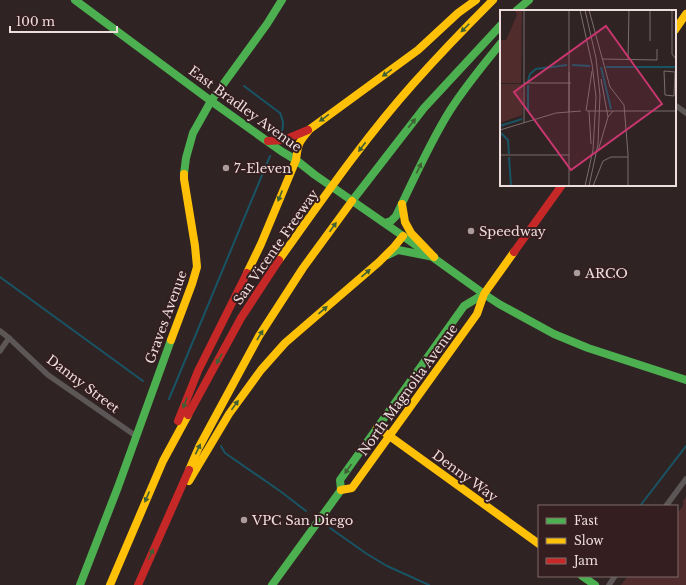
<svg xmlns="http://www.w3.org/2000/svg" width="686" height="585" viewBox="0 0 686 585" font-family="'Libre Baskerville',serif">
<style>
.green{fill:#512c2d}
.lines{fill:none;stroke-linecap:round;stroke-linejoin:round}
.stream{stroke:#195465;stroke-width:2}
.street{stroke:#5c5656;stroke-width:5.5}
.fast{stroke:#4caf50;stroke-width:8}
.slow{stroke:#ffc107;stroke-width:8}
.jam{stroke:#c62828;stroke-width:8}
.oneway{fill:#3f5f35}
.poi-dot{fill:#aa9c9c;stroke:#341e1f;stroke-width:1.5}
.labels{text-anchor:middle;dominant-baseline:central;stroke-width:4;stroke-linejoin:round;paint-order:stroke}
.street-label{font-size:13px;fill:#eddddd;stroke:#341e1f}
.poi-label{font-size:13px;fill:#eddddd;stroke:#341e1f;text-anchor:start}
.inset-river{fill:none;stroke:#195465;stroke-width:2}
.inset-road{fill:none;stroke:#7b6d6d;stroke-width:1}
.view{fill:#c8366e;fill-opacity:0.15;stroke:#c8366e;stroke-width:2}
.inset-edge{fill:none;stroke:#eddddd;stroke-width:2}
</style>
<rect width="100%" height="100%" fill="#2f2323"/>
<!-- green -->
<path class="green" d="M686,497V585H621L628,576H677V513L683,506V501Z"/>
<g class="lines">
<!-- stream -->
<g class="stream">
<path d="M244,86L280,113C283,120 284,124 282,131"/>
<path d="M0,277L143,381"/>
<path d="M169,399L270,156"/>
<path d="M221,446L225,453L280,491L306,511"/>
<path d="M640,506L686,446"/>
<path d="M330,528L367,554L387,566L429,585"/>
</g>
<!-- street -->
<g class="street">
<path d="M675,105L686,113"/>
<path d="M0,331L9,338L48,375L136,436"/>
<path d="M0,351L9,338"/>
<path d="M666,506L686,479"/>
<path d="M609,585L615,576"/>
</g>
<!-- fast -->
<g class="fast">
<path d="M75,0L211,101L281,151L296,160"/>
<path d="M516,11L529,0"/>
<path d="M296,160L315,175L403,236L484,294"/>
<path d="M184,174L186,158L193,133L211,101L267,24L282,0"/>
<path d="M352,201L424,108L501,25"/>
<path d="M385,223L391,221L396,216C412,183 427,149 446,117C462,90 482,67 501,43"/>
<path d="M388,255L398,250L434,257"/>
<path d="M484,294L499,304L554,334L588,348L686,380"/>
<path d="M582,576L595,585"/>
<path d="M80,585L118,487L171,340"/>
<path d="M272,585L341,490L340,480L464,306L484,294"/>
</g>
<!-- slow -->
<g class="slow">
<path d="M675,30L686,14"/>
<path d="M402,204L405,222L411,233L434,257"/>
<path d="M279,260C322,200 364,139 413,84C439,55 466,27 493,0"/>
<path d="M247,273L261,244L296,160C298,143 299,142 310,129L418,50L458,13L476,0"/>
<path d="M171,340L192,284L197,267L195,246L184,179V174"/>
<path d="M377,427L539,544"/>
<path d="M189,470L199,447L259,336L303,268L352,201"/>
<path d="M189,481L229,414L261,370L285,343L379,262L394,247L403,236"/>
<path d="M341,490L352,488L477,314L484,294L514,252"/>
<path d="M110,585L163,461L188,415"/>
</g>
<!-- jam -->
<g class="jam">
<path d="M268,141L284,140L308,130"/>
<path d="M514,252L562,185"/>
<path d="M188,415L241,318L279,260"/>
<path d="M178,421L198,371L247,273"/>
<path d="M138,585L189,470"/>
</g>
</g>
<!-- one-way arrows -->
<defs><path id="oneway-solid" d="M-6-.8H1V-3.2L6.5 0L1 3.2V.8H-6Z"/></defs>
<g class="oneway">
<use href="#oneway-solid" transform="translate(465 28) rotate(135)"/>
<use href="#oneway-solid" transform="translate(387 73) rotate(144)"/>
<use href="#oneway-solid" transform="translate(324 118) rotate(144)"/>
<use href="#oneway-solid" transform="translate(412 123) rotate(-52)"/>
<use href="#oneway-solid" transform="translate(362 147) rotate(127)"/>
<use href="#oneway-solid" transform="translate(419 168) rotate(-64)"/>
<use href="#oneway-solid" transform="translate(280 196) rotate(112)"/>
<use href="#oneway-solid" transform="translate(333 227) rotate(-54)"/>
<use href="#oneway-solid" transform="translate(366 273) rotate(-41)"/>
<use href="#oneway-solid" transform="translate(323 310) rotate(-41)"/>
<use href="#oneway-solid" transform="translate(260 335) rotate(-59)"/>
<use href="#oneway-solid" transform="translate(219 359) rotate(119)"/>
<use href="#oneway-solid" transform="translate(185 403) rotate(111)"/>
<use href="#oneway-solid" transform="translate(235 405) rotate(-54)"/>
<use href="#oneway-solid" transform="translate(198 449) rotate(-64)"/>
<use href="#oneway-solid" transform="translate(348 469) rotate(125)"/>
<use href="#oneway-solid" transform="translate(147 497) rotate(113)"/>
<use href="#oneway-solid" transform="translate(151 554) rotate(-66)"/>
</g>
<!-- markers -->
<g class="poi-dot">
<circle cx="226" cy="168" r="4"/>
<circle cx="471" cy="231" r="4"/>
<circle cx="577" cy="273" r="4"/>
<circle cx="244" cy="520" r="4"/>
</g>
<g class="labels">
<!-- street labels -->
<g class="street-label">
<text transform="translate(245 109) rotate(36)">East Bradley Avenue</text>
<text transform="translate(276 247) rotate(-55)">San Vicente Freeway</text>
<text transform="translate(166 317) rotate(-70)">Graves Avenue</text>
<text transform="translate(83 384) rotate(37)">Danny Street</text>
<text transform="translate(408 390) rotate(-54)">North Magnolia Avenue</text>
<text transform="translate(465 476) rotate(36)">Denny Way</text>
</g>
<!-- poi labels -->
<g class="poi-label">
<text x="234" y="168">7-Eleven</text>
<text x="479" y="231">Speedway</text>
<text x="585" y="273">ARCO</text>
<text x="252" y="520">VPC San Diego</text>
</g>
</g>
<!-- overview -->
<g transform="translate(500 10)">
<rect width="176" height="176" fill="#2f2323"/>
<path d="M0,0L22,1L21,73H0V30H6L17,5L15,1ZM0,74H22L23,90L22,105L0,113Z" fill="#512c2d"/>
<path class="inset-river" d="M72,55L90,56M101,57L111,99M106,57H176M28,71L30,64L36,59L67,55M28,102V75M0,116L22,109M1,123L8,130L9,144M9,147L11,176"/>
<path class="inset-road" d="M24,0V113M69,0V102M80,0L92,54L96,87L93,140L85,176M85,0L96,48L100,85L98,134L89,176M89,0L110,77L124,95L128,144V147H111L103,151L93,176M150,0V31M172,0V44L176,49M102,49L157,50V39M128,50L129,0M164,61L175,62L174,86L165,85ZM101,69L108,107M24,73H71M86,101L92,61M87,101H176M89,101L91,134M0,120L56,103L81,101M98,141L108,107L113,101M0,145H69M69,176V62M128,176V147"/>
<path class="view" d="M106,16L162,94L71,160L14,82Z"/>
<rect width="176" height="176" class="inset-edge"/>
</g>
<!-- legend -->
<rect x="538" y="505" width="140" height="72" fill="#341e1f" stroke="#7e6a6b"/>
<rect x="546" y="518" width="20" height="6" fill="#4caf50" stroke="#7e6a6b"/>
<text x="574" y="525" font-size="12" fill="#eddddd">Fast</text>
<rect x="546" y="538" width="20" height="6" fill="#ffc107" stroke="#7e6a6b"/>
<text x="574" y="545" font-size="12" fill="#eddddd">Slow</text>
<rect x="546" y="558" width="20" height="6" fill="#c62828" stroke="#7e6a6b"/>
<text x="574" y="565" font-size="12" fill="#eddddd">Jam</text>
<!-- scale -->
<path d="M10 26v6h107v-6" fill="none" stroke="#eddddd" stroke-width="2"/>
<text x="16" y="26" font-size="12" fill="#eddddd" stroke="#341e1f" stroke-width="3" paint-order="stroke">100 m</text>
</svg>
